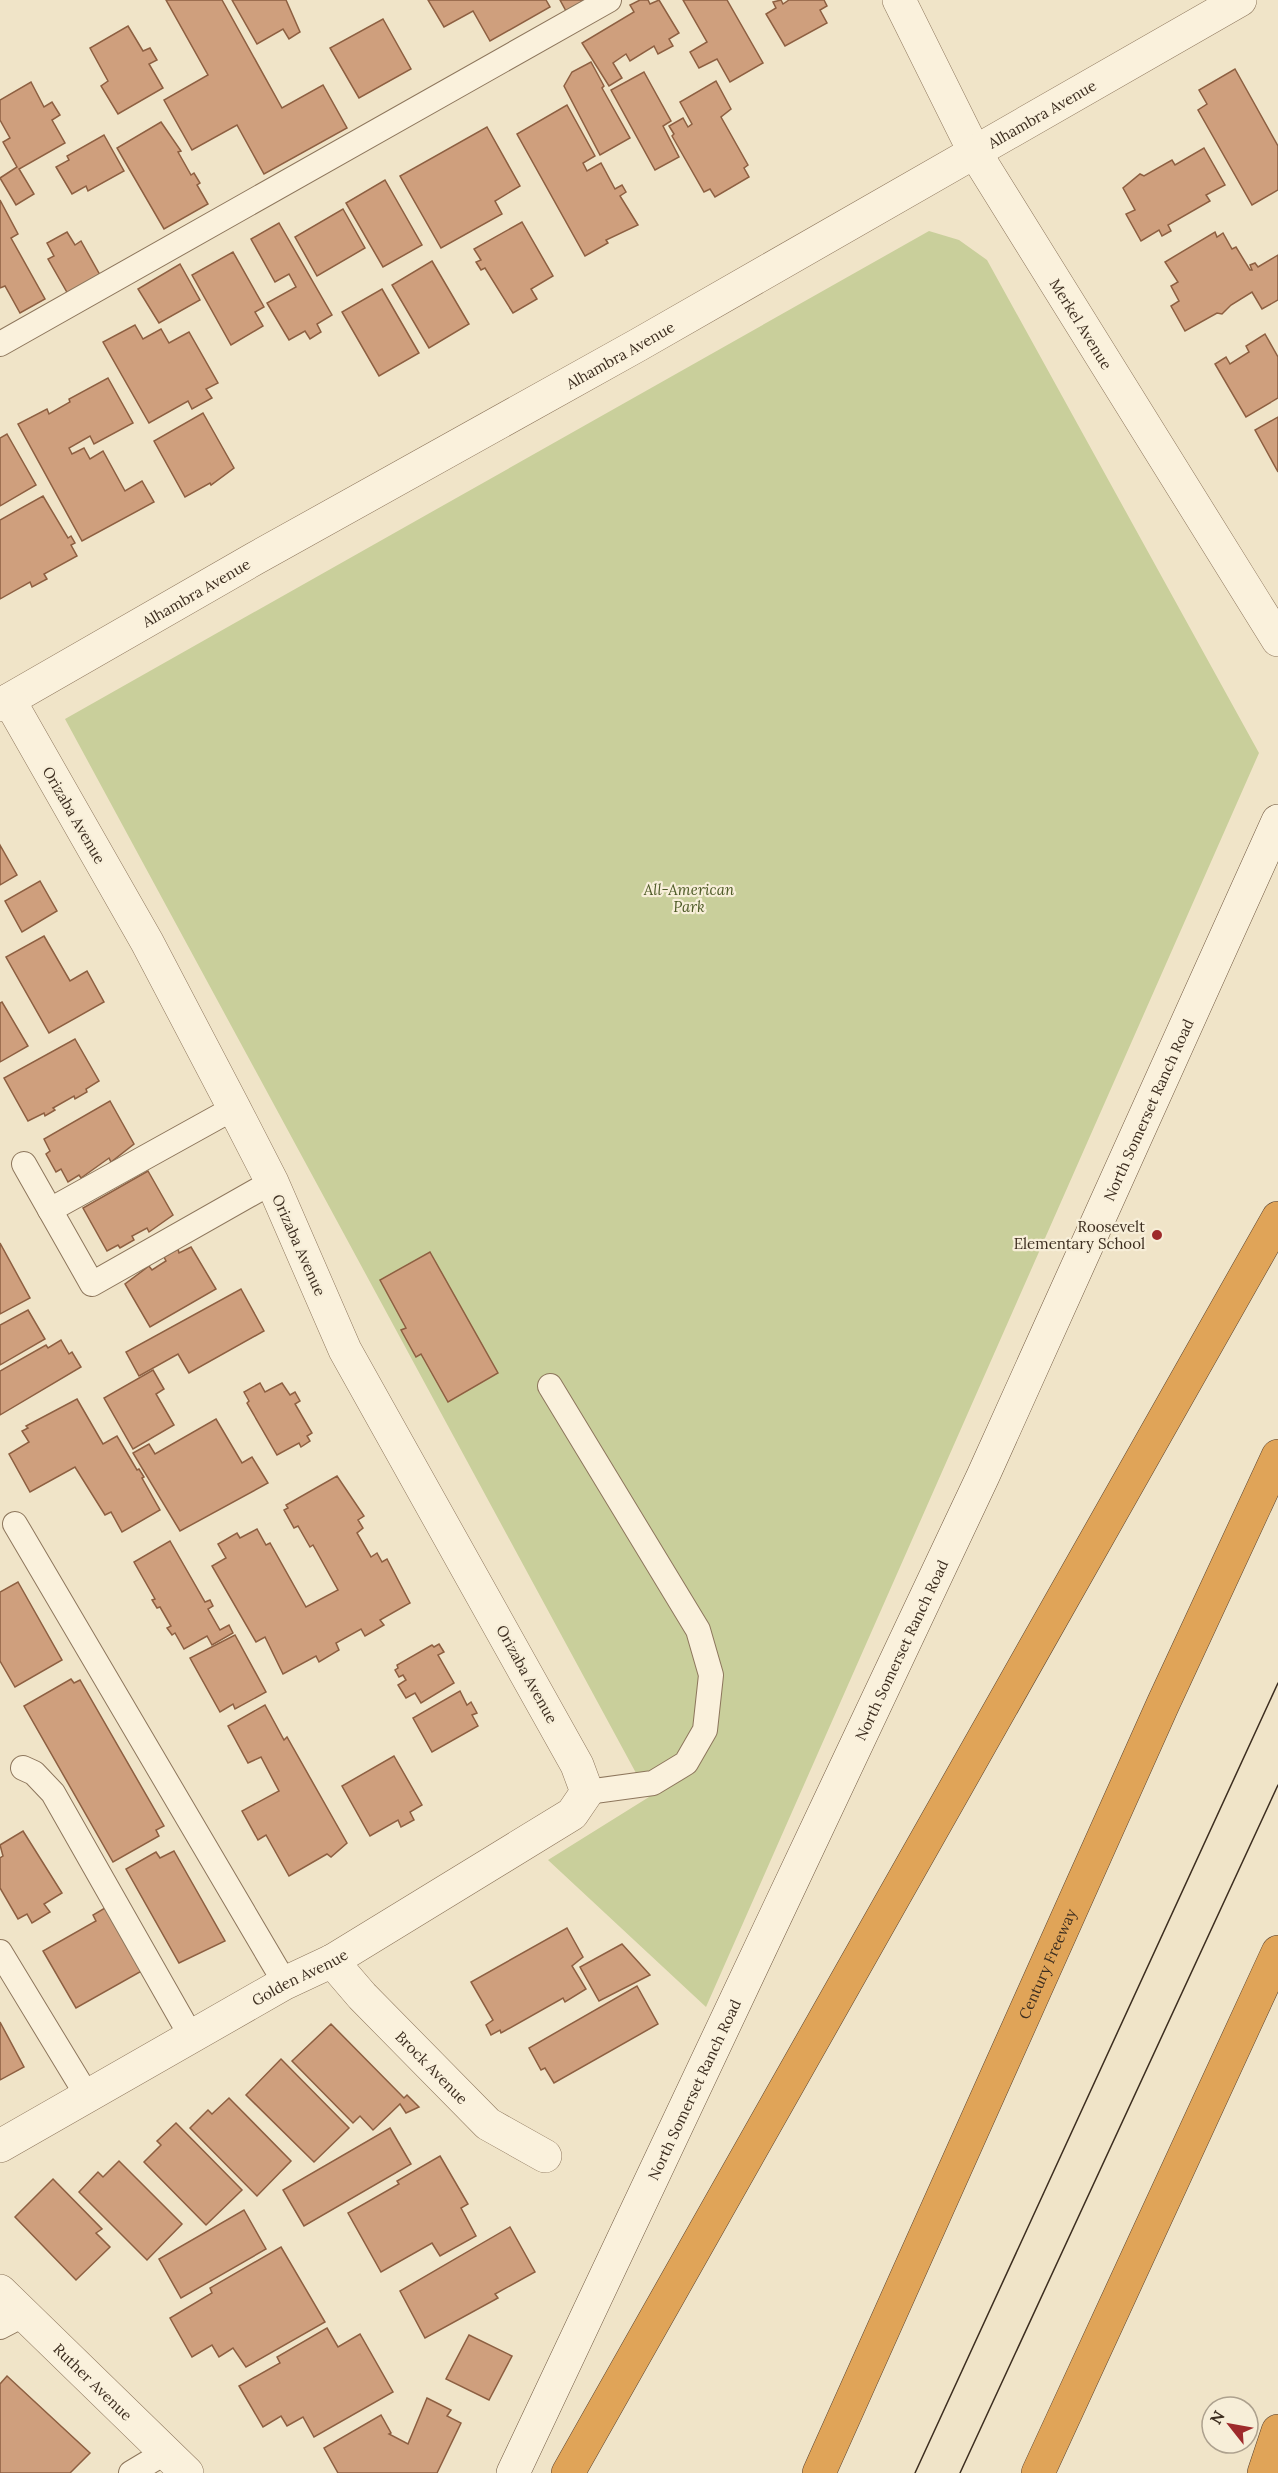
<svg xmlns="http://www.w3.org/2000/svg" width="1278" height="2473" viewBox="0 0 1278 2473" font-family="Lora,serif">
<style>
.green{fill:#c9cf9b}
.building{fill:#cf9f7d;stroke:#8d5f41;stroke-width:1.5}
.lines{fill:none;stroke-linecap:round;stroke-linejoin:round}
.lane-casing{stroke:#8d765c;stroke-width:26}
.street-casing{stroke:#8d765c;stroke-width:34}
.secondary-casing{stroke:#6f573f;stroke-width:34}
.highway-casing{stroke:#5b4430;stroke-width:34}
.lane{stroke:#faf1dc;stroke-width:24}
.street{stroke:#faf1dc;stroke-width:33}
.secondary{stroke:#faf1dc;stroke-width:33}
.highway{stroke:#e0a458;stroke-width:33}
.tram{stroke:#3d2e20;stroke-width:1.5}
.poi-dot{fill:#9e2a2b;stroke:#f7eed8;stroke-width:2}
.labels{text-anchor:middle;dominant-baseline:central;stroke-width:4.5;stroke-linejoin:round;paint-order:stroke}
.street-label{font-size:15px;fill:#3d2e20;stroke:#f7eed8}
.park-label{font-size:15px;font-style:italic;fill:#4d5a26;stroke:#f7eed8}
.poi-label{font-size:15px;fill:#3d2e20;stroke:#f7eed8;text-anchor:end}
</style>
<rect width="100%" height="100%" fill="#f0e4c8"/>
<!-- green -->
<path class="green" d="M929,231L959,240L987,260L1259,753L706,2007L548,1860L649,1797L65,719Z"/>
<!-- building -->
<g class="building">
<path d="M166,0H222L282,108L323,85L347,128L264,174L237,125L192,150L164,100L208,75Z"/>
<path d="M232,0H286L300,32L289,39L283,29L257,44Z"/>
<path d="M428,0H546L550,7L490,41L473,11L444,27Z"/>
<path d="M560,0H585L566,11Z"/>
<path d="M640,0H648L650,4L659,0L679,33L669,39L673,46L658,54L654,46L630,61L626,54L613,63L622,78L609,86L582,43L634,12L630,5Z"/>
<path d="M683,0H727L763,63L730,82L717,59L699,68L690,52L707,42Z"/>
<path d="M781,0L783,4L789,0H824L827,6L820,10L827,23L785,46L766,14L776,8L773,2Z"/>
<path d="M383,19L411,69L359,98L330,48Z"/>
<path d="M128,26L143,51L150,48L157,60L149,64L163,88L118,114L101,86L108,81L90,48Z"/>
<path d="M591,62L604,86L602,88L630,138L600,155L564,86L572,72Z"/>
<path d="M1235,69L1278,146V190L1252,205L1198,110L1207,104L1199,90Z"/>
<path d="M644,72L671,121L663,126L679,157L655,170L611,90Z"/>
<path d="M716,81L731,109L721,117L748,165L744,168L749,177L715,197L710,189L704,192L672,136L674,134L669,126L683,118L688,127L692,124L680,102Z"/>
<path d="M31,82L44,107L52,102L60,115L52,120L65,143L19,169L34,194L16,205L0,178L17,167L3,142L10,138L0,120V100Z"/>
<path d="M567,105L595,156L583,163L587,171L601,163L615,189L622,185L626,192L620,196L638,225L606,240L608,243L585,256L517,134Z"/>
<path d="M161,122L181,151L178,152L191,175L194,173L200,183L197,185L208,204L164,229L117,148Z"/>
<path d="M487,127L520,186L495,201L502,214L441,248L400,176Z"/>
<path d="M104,135L124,171L88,191L86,186L72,194L56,167L69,160L67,156Z"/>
<path d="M1204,148L1225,185L1206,195L1210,201L1168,225L1171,231L1162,236L1159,230L1141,241L1126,214L1135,210L1123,188L1140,174L1144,176L1172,160L1175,165Z"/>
<path d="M385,180L422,245L383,267L346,203Z"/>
<path d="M0,200L18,234L11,238L45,299L20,313L5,286L0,288Z"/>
<path d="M343,209L365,248L317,276L295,237Z"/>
<path d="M522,222L553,276L531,289L537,299L513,313L485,268L481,270L476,262L481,260L474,249Z"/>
<path d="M279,223L332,315L317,324L321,332L310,339L305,331L289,340L267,303L296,287L289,274L275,282L251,239Z"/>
<path d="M67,232L75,245L81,241L100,275L68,294L48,259L54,256L47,243Z"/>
<path d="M1215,232L1217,237L1223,233L1232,249L1236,247L1250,270H1252L1250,265L1255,263L1258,267L1278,255V300L1262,309L1252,292L1231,305L1222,314L1217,313L1185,331L1171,306L1179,301L1171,286L1178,282L1165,262Z"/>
<path d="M233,252L264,307L255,312L263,326L231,345L192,275Z"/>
<path d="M432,261L469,324L429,348L392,285Z"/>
<path d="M180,264L200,300L159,323L138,289Z"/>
<path d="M382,289L419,353L379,376L342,312Z"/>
<path d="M135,325L143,339L161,329L169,343L189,332L218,383L206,389L212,398L192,409L188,401L149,423L103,342Z"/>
<path d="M1265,334L1278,357V398L1246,417L1215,364L1226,357L1230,364L1249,352L1246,346Z"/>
<path d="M108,378L133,423L94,444L90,436L69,448L72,454L84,448L90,459L103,451L125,491L142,481L154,502L82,541L18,424L47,409L49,414L70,402L69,399Z"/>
<path d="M203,413L234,468L211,485L210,483L185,497L154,441Z"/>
<path d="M1278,417V472L1255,430Z"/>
<path d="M7,434L36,485L0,506V438Z"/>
<path d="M43,496L68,538L71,536L75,543L71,545L77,556L44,574L47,579L32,587L30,582L0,599V520Z"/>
<path d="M0,845L17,875L0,885Z"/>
<path d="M40,881L57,911L22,932L5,901Z"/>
<path d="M44,936L70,981L87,971L104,1002L49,1033L6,957Z"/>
<path d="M2,1002L28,1046L0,1062V1003Z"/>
<path d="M75,1039L99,1081L86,1089L87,1092L75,1099L74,1096L53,1108L55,1110L45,1116L44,1113L28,1121L4,1078Z"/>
<path d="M110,1101L134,1144L111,1162L109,1158L81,1178L79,1175L68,1182L61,1169L56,1172L46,1154L50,1151L44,1139Z"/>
<path d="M148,1171L173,1215L149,1232L147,1228L132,1236L134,1240L120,1248L118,1245L107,1251L83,1208Z"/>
<path d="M0,1243L30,1298L0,1314Z"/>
<path d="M191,1247L216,1289L150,1327L125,1284L149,1266L152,1270L166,1261L164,1257L178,1249L179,1253Z"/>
<path d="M430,1252L498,1373L448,1402L421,1354L416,1357L401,1330L406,1328L380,1280Z"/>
<path d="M241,1289L264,1331L189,1373L178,1354L139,1376L126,1352Z"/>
<path d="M28,1310L45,1339L0,1365V1325Z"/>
<path d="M61,1340L69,1354L72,1352L81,1367L0,1415V1371L46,1345L48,1348Z"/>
<path d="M153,1370L164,1389L156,1394L174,1425L133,1449L104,1398Z"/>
<path d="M260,1383L265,1392L282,1383L290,1395L295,1392L300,1401L295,1404L312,1433L307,1436L310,1441L301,1447L299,1443L277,1455L247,1403L249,1401L244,1392Z"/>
<path d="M77,1399L103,1444L117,1436L137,1470L139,1469L144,1477L142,1478L160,1510L122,1532L111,1512L105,1515L75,1467L30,1492L9,1454L29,1442L22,1431L28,1428L26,1426Z"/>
<path d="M216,1419L242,1463L252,1457L268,1483L180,1531L133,1453L149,1444L155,1454Z"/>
<path d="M337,1476L364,1516L358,1520L363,1528L357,1533L371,1557L377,1553L382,1562L387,1559L410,1603L380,1620L384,1625L365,1636L361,1629L336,1643L339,1650L319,1662L316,1656L283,1674L265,1637L256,1642L212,1566L226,1558L218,1544L237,1533L240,1538L257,1529L266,1545L270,1543L306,1607L338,1590L313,1545L310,1547L298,1526L294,1528L284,1510L288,1508L286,1505Z"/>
<path d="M170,1541L205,1602L210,1600L213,1606L208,1609L220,1630L229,1625L233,1633L212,1645L207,1636L184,1649L175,1633L172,1635L167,1628L171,1626L160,1607L157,1608L152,1600L155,1599L134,1562Z"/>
<path d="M18,1582L62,1660L15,1687L0,1661V1592Z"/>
<path d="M235,1635L266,1692L235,1709L233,1704L220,1712L190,1658Z"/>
<path d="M439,1644L444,1652L438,1655L454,1683L421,1703L415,1693L406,1698L398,1685L406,1680L403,1675L399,1677L395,1670L398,1668L397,1665L432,1645L434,1647Z"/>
<path d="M71,1679L74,1683L80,1680L164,1826L156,1830L159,1836L113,1862L24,1706Z"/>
<path d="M460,1691L467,1705L471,1702L477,1713L472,1715L478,1726L432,1752L413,1718Z"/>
<path d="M265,1705L284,1740L287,1737L347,1843L331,1857L327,1854L289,1876L266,1835L258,1840L242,1811L279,1791L261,1757L248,1763L228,1726Z"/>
<path d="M394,1756L422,1805L410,1812L414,1820L401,1827L398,1820L370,1836L342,1786Z"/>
<path d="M23,1831L62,1893L44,1904L50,1912L32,1923L27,1914L18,1919L0,1888V1858L3,1856L0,1845Z"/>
<path d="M174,1851L225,1941L179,1963L126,1869L156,1852L160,1858Z"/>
<path d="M110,1905L147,1968L76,2008L43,1951L96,1921L93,1915Z"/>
<path d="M567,1928L583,1957L572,1966L586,1989L565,2002L563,1998L501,2033L500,2030L491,2035L486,2025L493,2020L471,1982Z"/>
<path d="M622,1944L650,1975L599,2001L580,1967Z"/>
<path d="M637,1986L658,2024L554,2083L545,2068L541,2070L529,2048Z"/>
<path d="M0,2022L24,2067L0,2080Z"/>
<path d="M331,2024L404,2098L407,2095L419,2107L406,2113L400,2104L373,2130L360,2116L353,2123L292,2061Z"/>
<path d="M281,2059L349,2128L314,2162L246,2095Z"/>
<path d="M229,2098L291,2161L257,2196L190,2128L208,2110L212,2114Z"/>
<path d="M176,2123L242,2190L206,2225L144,2162L161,2145L157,2141Z"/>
<path d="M390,2128L411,2164L304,2226L283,2190Z"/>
<path d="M440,2156L468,2204L461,2208L476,2236L440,2256L432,2243L381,2272L348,2213L399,2184L397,2181Z"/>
<path d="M119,2161L182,2224L147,2260L79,2192L98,2172L103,2177Z"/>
<path d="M53,2179L102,2229L96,2233L110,2247L76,2280L15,2217Z"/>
<path d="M244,2210L266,2249L181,2298L159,2259Z"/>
<path d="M510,2227L535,2272L495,2294L498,2298L425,2338L400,2291Z"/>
<path d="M281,2247L325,2322L246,2367L233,2348L219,2357L212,2345L192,2357L170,2318L212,2293L210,2288Z"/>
<path d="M327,2328L338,2347L360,2334L393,2392L314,2437L303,2417L287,2426L281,2416L263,2427L239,2386L280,2363L277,2357Z"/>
<path d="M469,2335L512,2356L489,2400L446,2379Z"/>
<path d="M7,2376L90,2453L70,2473H0V2384Z"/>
<path d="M427,2398L451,2410L447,2416L461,2423L437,2473H338L324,2448L381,2415L391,2433L389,2434L408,2444Z"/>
</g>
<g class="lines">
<defs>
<g id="lane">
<path d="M0,344L609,0"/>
<path d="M24,1164L92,1284L272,1182"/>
<path d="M50,1210L234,1108"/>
<path d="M550,1386L698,1630L711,1675L705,1730L686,1763L653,1783L587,1792"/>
<path d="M15,1524L285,1983"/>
<path d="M23,1768L34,1773L53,1793L191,2036"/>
<path d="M0,1952L88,2097"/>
<path d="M0,2327L23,2315"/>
<path d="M131,2473L166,2452"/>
</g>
<g id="street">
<path id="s1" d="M899,0L974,151L1278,640"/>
<path id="s2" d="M0,705L254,559L638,345L1240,0"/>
<path id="s3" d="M332,1961L362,1996L488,2124L545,2156"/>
<path id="s4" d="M0,2146L285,1983L332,1961L572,1814L587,1792L577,1765L345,1350L272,1182L234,1108L147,942L9,700"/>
<path id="s5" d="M0,2291L187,2473"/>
</g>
<g id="secondary">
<path id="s6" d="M513,2473L983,1476L1278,821"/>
</g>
<g id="highway">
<path d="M568,2473L1278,1218"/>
<path id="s7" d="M819,2473L1163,1704L1278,1456"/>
<path d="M1038,2473L1278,1952"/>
<path d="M1264,2473L1278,2431"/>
</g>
</defs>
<!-- lane casing -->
<use href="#lane" class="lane-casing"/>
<!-- street casing -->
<use href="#street" class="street-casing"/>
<!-- secondary casing -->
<use href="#secondary" class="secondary-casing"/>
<!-- highway casing -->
<use href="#highway" class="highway-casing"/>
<!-- lane -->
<use href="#lane" class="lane"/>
<!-- street -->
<use href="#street" class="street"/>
<!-- secondary -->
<use href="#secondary" class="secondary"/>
<!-- highway -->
<use href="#highway" class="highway"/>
<!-- tram -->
<g class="tram">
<path d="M915,2473L1278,1683"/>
<path d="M960,2473L1278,1785"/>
</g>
</g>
<!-- markers -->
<circle class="poi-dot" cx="1157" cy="1235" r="6"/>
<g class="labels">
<!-- street labels -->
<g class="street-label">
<text stroke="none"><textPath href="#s2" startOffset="1198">Alhambra Avenue</textPath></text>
<text stroke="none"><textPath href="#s1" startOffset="372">Merkel Avenue</textPath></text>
<text stroke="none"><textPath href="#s2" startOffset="712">Alhambra Avenue</textPath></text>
<text stroke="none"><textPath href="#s2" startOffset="226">Alhambra Avenue</textPath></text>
<text transform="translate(74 815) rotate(60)">Orizaba Avenue</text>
<text stroke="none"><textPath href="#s6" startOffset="1504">North Somerset Ranch Road</textPath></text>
<text transform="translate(299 1245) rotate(66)">Orizaba Avenue</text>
<text stroke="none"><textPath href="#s6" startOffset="910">North Somerset Ranch Road</textPath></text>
<text transform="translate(527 1674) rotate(61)">Orizaba Avenue</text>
<text stroke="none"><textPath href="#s7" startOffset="558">Century Freeway</textPath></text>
<text stroke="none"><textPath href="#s4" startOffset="344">Golden Avenue</textPath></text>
<text stroke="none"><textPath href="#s3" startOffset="146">Brock Avenue</textPath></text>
<text stroke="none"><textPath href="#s6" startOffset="424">North Somerset Ranch Road</textPath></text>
<text stroke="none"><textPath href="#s5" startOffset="130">Ruther Avenue</textPath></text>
</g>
<!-- park labels -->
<g class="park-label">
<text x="689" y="889">All-American<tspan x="689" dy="17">Park</tspan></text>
</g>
<!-- poi labels -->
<g class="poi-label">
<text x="1145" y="1226">Roosevelt<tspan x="1145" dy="17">Elementary School</tspan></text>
</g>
</g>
<!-- north arrow -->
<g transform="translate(1230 2425) rotate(301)"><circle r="28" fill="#f7eed8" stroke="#ada18e" stroke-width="1.5"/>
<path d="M0-4.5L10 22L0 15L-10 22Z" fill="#9e2a2b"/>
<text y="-9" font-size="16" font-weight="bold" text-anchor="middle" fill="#3d2e20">N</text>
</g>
</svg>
